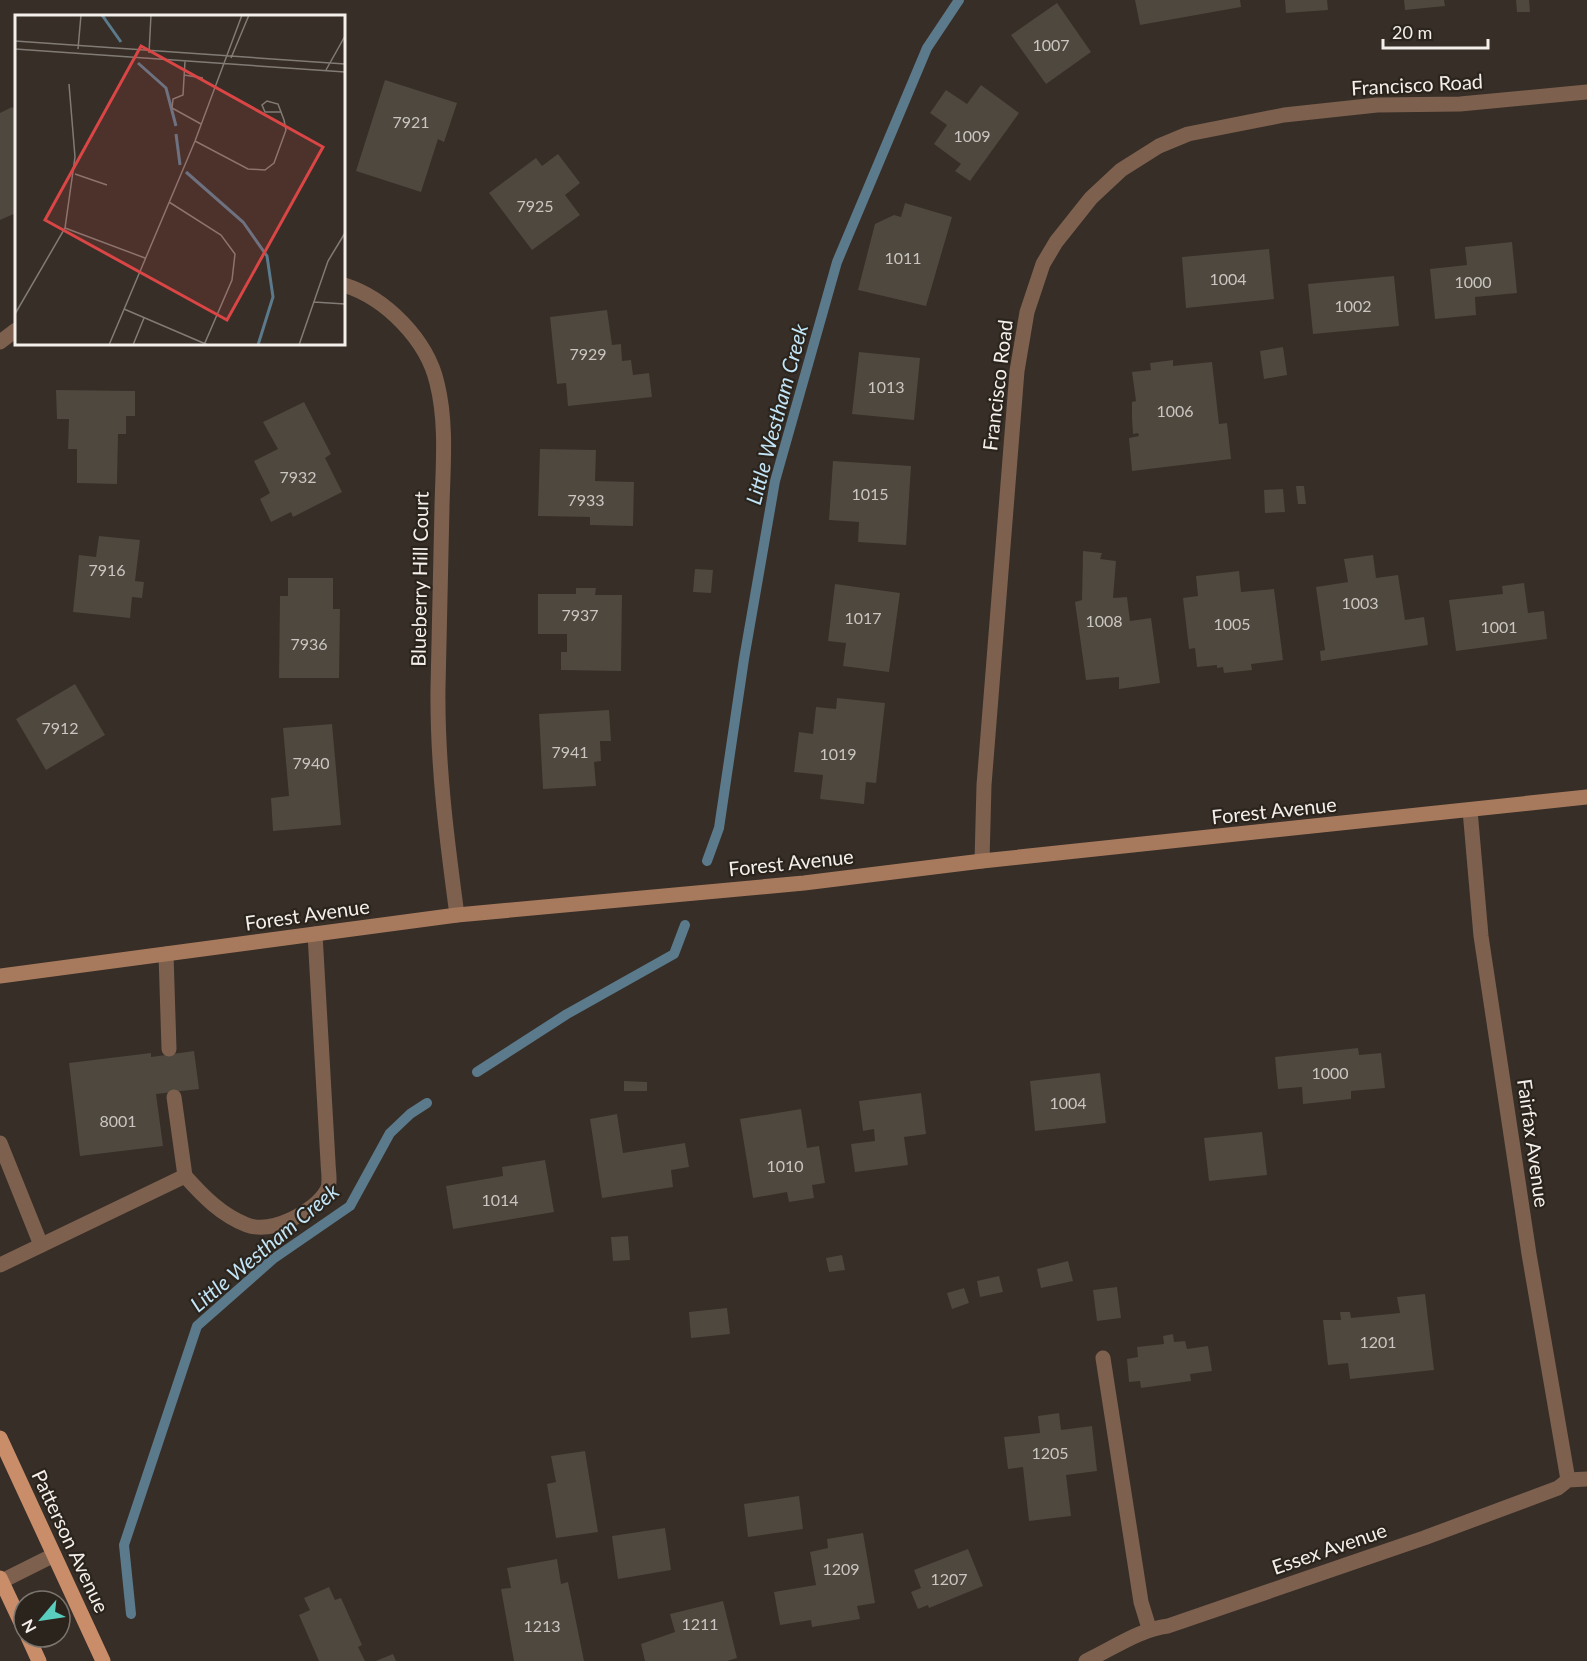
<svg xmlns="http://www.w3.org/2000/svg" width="1587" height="1661" viewBox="0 0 1587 1661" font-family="Lato,sans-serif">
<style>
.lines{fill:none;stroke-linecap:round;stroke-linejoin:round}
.stream{stroke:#5b7a8b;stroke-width:10}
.building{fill:#4e483f}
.lane{stroke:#7d604e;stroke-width:15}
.street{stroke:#7d604e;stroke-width:15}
.secondary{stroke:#a87a5d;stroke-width:15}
.primary{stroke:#c98d69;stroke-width:15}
.labels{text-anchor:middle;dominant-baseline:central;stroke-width:4.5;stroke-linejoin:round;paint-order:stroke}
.number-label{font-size:16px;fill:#cac5c0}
.street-label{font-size:20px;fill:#f4efeb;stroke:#2b241d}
.water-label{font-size:21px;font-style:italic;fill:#c2e5f7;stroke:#2b241d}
.inset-river{fill:none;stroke:#5b7a8b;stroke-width:3}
.inset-road{fill:none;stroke:#827b75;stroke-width:1.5}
.view{fill:#da4645;fill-opacity:0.15;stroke:#da4645;stroke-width:3}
.inset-edge{fill:none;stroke:#f4efeb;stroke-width:3}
</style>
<rect width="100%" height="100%" fill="#362e27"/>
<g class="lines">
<!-- stream -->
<g class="stream">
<path d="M707,861L719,828L744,659L775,481L837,262L927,48L959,0"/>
<path d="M477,1072L567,1014L674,954L685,925"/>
<path d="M131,1614L124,1545L197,1326L273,1259L350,1206L390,1133L410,1114L427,1103"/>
</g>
</g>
<!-- building -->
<g class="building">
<path d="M1135,0H1240L1241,7L1140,25Z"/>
<path d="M1285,0H1327L1328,10L1286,13Z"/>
<path d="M1404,0H1444L1445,6L1405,10Z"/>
<path d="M1516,0H1529L1530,12H1517Z"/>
<path d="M1057,3L1091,52L1046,84L1011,35Z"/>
<path d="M385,80L457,103L444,142L438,139L421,192L356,171Z"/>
<path d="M981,85L1019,113L970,181L955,171L961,164L934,144L947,125L930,113L946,90L967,104Z"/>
<path d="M12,107L16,110V213L0,220V113Z"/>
<path d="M558,154L580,183L565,195L580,215L532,250L489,193L536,158L542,166Z"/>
<path d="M905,203L952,217L926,306L858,290L875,224L894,215L901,217Z"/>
<path d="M1512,242L1517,293L1475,297L1476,315L1435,319L1430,269L1467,265L1465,247Z"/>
<path d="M1269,249L1274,299L1186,308L1182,257Z"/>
<path d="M1394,276L1399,326L1313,334L1308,284Z"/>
<path d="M607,310L612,345L621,344L622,361L631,360L633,375L649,373L652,397L568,406L566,383L557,384L550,317Z"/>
<path d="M1283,347L1287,375L1264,379L1260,351Z"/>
<path d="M859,352L920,358L914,420L852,414Z"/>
<path d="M1173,360V366L1212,362L1219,424L1227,423L1231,459L1132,471L1129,438L1139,436L1138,433L1133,434L1132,418V402L1136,401L1132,372L1151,370L1150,363Z"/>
<path d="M56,390L135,391V416H126V434H118L117,484L77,483V449H68L69,419H57Z"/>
<path d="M304,402L331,454L325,458L342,492L293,517L291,512L271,522L260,499L270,493L254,461L278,449L263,422Z"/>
<path d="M540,449L596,450L595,481L634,482L633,526L590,525V517L538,516Z"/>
<path d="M833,461L911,466L906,545L858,542L859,522L829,520Z"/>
<path d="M1296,486H1304L1306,504H1298Z"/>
<path d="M1283,489L1285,512L1265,513L1264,490Z"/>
<path d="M99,536L140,540L135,581L144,582L142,598L132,597L130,618L73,612L79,555L96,557Z"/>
<path d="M1083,551L1102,553L1100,559L1116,561L1113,598L1127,597L1130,621L1151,618L1160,683L1119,689V677L1086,680L1075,602L1082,600Z"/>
<path d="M1373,555L1376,578L1398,575L1405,620L1424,617L1428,645L1321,661L1320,651L1325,650L1316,587L1348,582L1344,559Z"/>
<path d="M695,569L713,570L711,593L693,592Z"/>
<path d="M1239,571L1241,592L1274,589L1283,660L1251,664L1252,670L1224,673L1223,667L1217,668V665L1197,667L1195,648L1189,649L1183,598L1198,596L1196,576Z"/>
<path d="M288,578H333V609H340L339,678H279L280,596H288Z"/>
<path d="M1524,583L1528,613L1544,611L1547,639L1456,651L1449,600L1503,594L1502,586Z"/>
<path d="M835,584L900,593L889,672L843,666L846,643L828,641Z"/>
<path d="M576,588H596L595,595H622L621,671L561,670V652H567V634H538V594H576Z"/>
<path d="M75,684L105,735L46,770L16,719Z"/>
<path d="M837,698L885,703L876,783L866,782L864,804L820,799L823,775L794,772L799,732L813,734L816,707L836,709Z"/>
<path d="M609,710L611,741H600L601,761L594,762L596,786L543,789L539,714Z"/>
<path d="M332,724L341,825L273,831L271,798L289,796L283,728Z"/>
<path d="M1358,1048L1359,1055L1381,1053L1385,1088L1351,1091V1099L1303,1104L1302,1087L1278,1089L1275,1057Z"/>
<path d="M194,1051L199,1089L156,1094L163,1146L80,1156L69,1063L151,1053V1057Z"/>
<path d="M1100,1073L1106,1123L1035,1131L1030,1081Z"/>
<path d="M624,1081L647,1082V1091H624Z"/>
<path d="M921,1093L926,1134L904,1137L908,1165L855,1172L851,1144L875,1141L874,1129L863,1131L859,1101Z"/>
<path d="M801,1109L807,1148L819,1146L825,1183L812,1185L814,1198L789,1202L787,1192L753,1198L740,1119Z"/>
<path d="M617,1114L623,1153L685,1143L689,1167L671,1170L673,1187L602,1198L590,1119Z"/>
<path d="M1262,1132L1267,1175L1209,1181L1204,1138Z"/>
<path d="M545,1160L554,1212L453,1229L446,1186L503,1176L502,1167Z"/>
<path d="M628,1236L630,1260L613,1261L611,1237Z"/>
<path d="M842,1255L845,1270L829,1272L826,1258Z"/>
<path d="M1068,1261L1073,1281L1041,1288L1037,1269Z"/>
<path d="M999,1276L1003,1292L980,1297L977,1281Z"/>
<path d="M1117,1287L1121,1318L1097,1321L1093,1290Z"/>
<path d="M964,1288L969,1303L952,1309L947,1293Z"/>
<path d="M1425,1294L1434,1370L1350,1379L1348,1363L1328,1365L1323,1320H1341L1340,1312H1350L1351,1318L1400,1313L1397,1297Z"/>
<path d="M727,1308L730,1334L691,1338L689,1312Z"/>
<path d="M1173,1334L1174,1342L1185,1341L1187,1349L1208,1346L1212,1371L1190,1374L1191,1381L1141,1388L1140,1381L1129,1382L1127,1359L1138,1357L1137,1347L1164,1344L1163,1336Z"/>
<path d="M1059,1413L1061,1430L1092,1426L1097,1471L1066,1475L1071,1516L1029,1521L1023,1467L1008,1469L1004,1437L1040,1433L1038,1416Z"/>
<path d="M585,1451L598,1532L556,1538L547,1484L556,1482L551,1456Z"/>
<path d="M799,1496L803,1529L748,1537L744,1504Z"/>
<path d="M665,1528L671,1570L618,1579L612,1536Z"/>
<path d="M863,1533L875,1603L857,1606L860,1619L812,1627L811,1620L780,1625L774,1592L816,1585L810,1552L828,1548L827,1539Z"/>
<path d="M968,1549L983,1586L929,1608L928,1605L918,1609L911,1592L921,1588L914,1570Z"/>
<path d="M557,1559L561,1584L568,1582L584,1661H514L501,1589L511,1588L507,1568Z"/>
<path d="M329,1587L335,1600L341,1598L362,1645L358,1647L365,1661H319L299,1615L310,1610L304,1598Z"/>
<path d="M723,1601L737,1658L727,1661H645L641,1644L675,1632L670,1614Z"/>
<path d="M393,1654L396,1661H376Z"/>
</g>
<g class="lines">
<!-- lane -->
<g class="lane">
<path d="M166,954L169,1049"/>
<path d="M174,1097L185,1176"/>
<path d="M0,1143L41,1245"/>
<path d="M0,1265L185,1176C203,1196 221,1215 247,1225C272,1234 315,1212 327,1190C331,1183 328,1170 328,1162L315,934"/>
<path d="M1103,1358L1141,1602L1149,1628"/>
</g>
<!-- street -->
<g class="street">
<path d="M344,285C386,298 427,340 437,383C447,423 443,466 442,506C441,567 439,628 438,688C437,764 447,841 457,915"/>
<path d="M0,342L16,330"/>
<path d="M1470,810L1481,936L1529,1254L1568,1480"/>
<path d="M982,861L984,785L1017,371L1027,312L1043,264L1056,242L1091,198L1121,170L1159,146L1188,134L1284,115L1377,105L1460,104L1587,92"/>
<path d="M0,1582L54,1555"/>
<path d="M1086,1661C1112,1649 1140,1629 1168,1626L1424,1538L1558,1488L1568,1480L1587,1479"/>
</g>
<!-- secondary -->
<path class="secondary" d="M0,976L457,915L804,883L982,861L1587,797"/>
<!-- primary -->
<g class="primary">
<path d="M0,1438L103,1661"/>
<path d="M0,1578L24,1629"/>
<path d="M28,1637L39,1661"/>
</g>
</g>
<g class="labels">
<!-- number labels -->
<g class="number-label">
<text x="1051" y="44">1007</text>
<text x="411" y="121">7921</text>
<text x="972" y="135">1009</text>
<text x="535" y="205">7925</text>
<text x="903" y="257">1011</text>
<text x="1228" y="278">1004</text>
<text x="1473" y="281">1000</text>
<text x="1353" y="305">1002</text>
<text x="588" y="353">7929</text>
<text x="886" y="386">1013</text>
<text x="1175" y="410">1006</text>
<text x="298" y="476">7932</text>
<text x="870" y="493">1015</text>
<text x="586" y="499">7933</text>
<text x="107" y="569">7916</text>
<text x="1360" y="602">1003</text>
<text x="580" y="614">7937</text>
<text x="863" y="617">1017</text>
<text x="1104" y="620">1008</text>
<text x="1232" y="623">1005</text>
<text x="1499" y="626">1001</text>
<text x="309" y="643">7936</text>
<text x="60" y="727">7912</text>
<text x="570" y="751">7941</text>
<text x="838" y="753">1019</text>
<text x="311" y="762">7940</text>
<text x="1330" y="1072">1000</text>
<text x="1068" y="1102">1004</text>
<text x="118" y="1120">8001</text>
<text x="785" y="1165">1010</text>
<text x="500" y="1199">1014</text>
<text x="1378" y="1341">1201</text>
<text x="1050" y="1452">1205</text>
<text x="841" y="1568">1209</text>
<text x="949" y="1578">1207</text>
<text x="700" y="1623">1211</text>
<text x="542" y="1625">1213</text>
</g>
<!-- street labels -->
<g class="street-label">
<text transform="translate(1417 84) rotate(-3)">Francisco Road</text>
<text transform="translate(997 385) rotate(-83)">Francisco Road</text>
<text transform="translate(419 579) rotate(-89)">Blueberry Hill Court</text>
<text transform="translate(1274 810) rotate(-6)">Forest Avenue</text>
<text transform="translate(791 862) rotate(-6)">Forest Avenue</text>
<text transform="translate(307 914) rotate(-8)">Forest Avenue</text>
<text transform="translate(1534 1143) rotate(82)">Fairfax Avenue</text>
<text transform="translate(71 1541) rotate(65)">Patterson Avenue</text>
<text transform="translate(1329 1548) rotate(-19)">Essex Avenue</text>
</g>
<!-- water labels -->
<g class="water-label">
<text transform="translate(776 414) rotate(-75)">Little Westham Creek</text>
<text transform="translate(264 1247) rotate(-40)">Little Westham Creek</text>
</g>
</g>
<!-- overview -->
<g transform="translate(15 15)">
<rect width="330" height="330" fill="#362e27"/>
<path class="inset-river" d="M87,0L106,27M123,48L151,73L161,111M161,119L165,150M171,157L228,207L252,241L258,282L243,330"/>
<path class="inset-road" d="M0,26L330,49M0,34L330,57M63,34L66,0M134,38L136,0M216,43L234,0M170,46L168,80L158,84L157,93L186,109M311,55L330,21M169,60L188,63M180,126L233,154L250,155L259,148L271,115L269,105L263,89L252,86L247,90L250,97H266M60,159L92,170M154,187L206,220L220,239L217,265L189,330M50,213L130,243M299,287L330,289M109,294L193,330M0,299L50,213L60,142L54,69M94,330L180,126L227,0M118,330L129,303M284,330L313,246L330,218"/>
<path class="view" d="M126,31L308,132L212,305L30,205Z"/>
<rect width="330" height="330" class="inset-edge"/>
</g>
<!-- north arrow -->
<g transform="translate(42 1619) rotate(241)"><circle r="28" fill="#2b241d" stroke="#7b756f" stroke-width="1.5"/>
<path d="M0-4.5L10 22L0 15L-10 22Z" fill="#59cebe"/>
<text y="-9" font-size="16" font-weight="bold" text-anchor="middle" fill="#f4efeb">N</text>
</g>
<!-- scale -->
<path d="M1383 39v9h105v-9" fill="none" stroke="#f4efeb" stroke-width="3"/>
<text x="1392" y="39" font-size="18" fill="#f4efeb" stroke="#2b241d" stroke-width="4.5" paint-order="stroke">20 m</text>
</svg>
